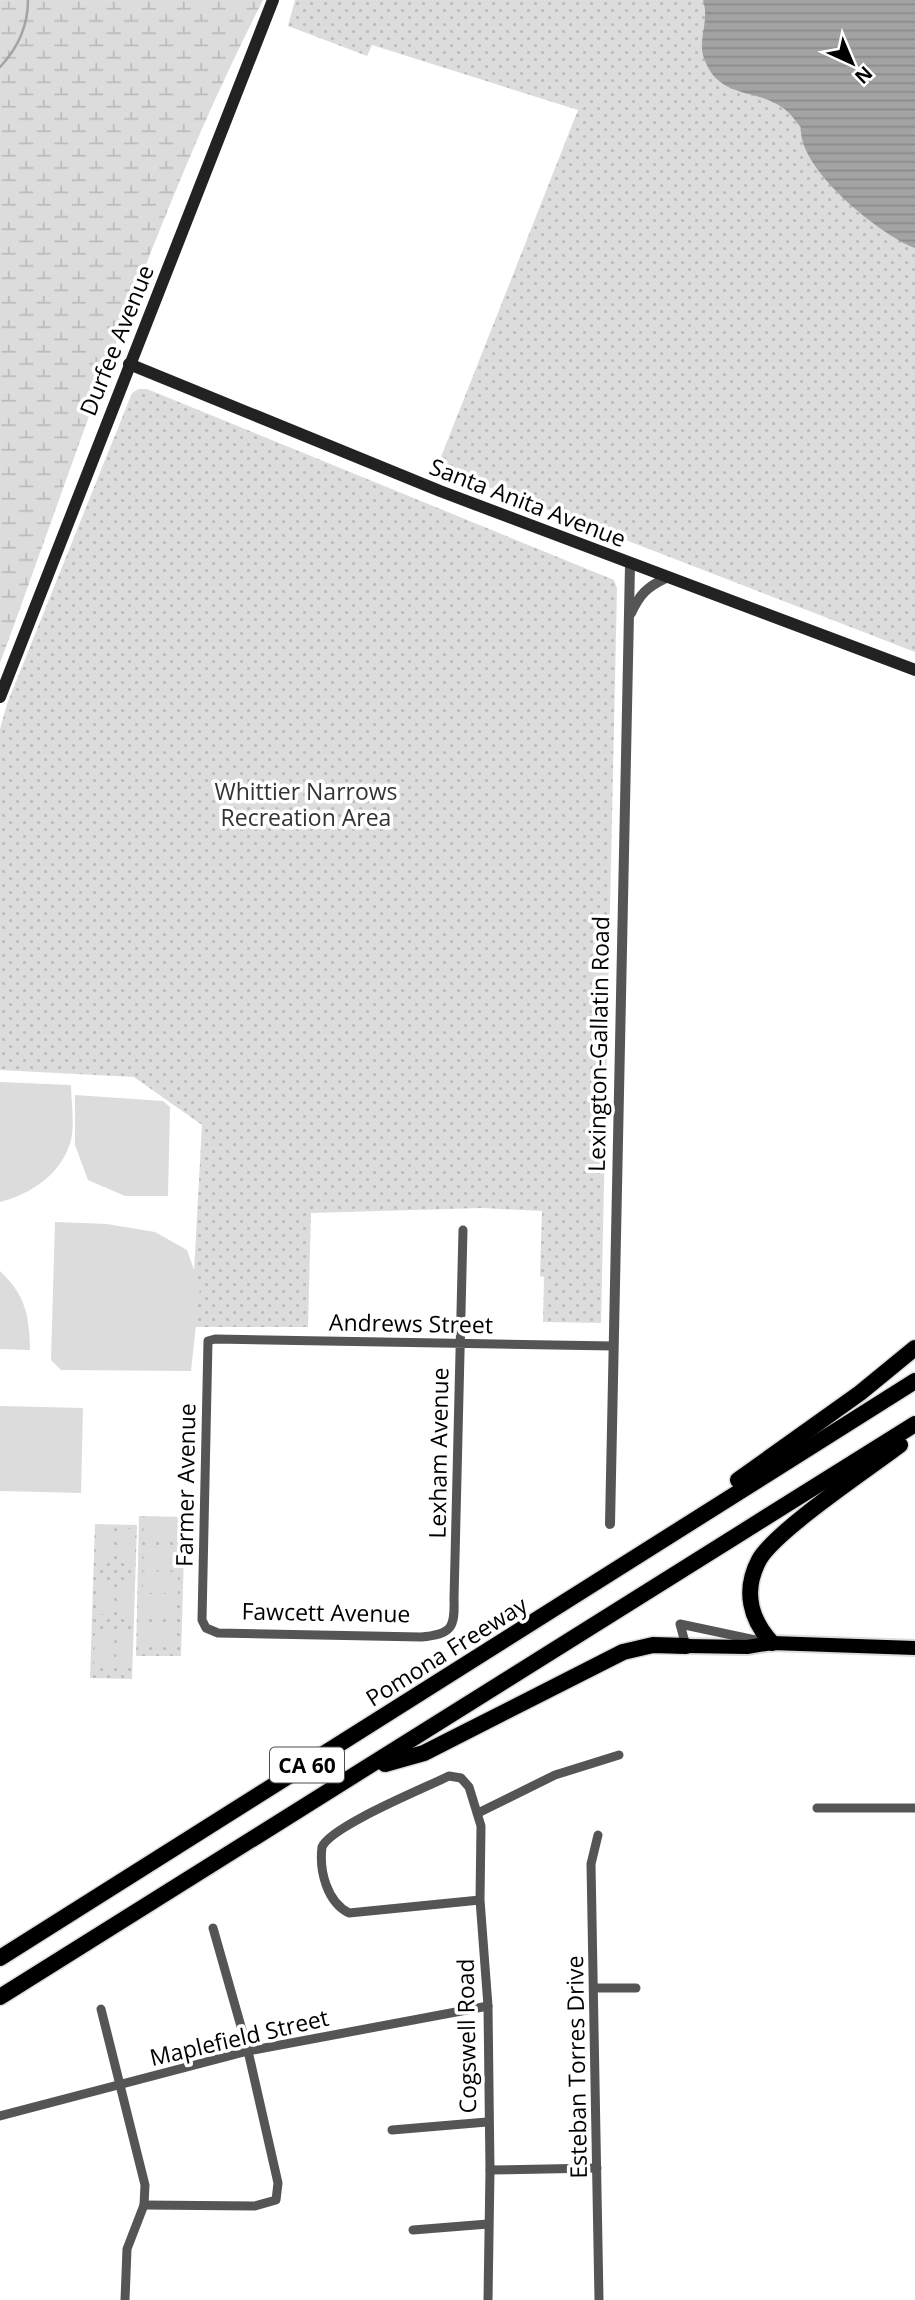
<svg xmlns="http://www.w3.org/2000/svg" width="915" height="2300" viewBox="0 0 915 2300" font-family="'Open Sans',sans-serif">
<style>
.grass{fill:url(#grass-dots)}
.wetland{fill:url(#wetland-marsh)}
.garden{fill:#dcdcdc}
.water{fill:url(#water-rules)}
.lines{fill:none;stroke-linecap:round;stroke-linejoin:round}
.stream{stroke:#a3a3a3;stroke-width:2.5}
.primary-casing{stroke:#dbdbdb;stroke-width:18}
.motorway-casing{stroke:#dbdbdb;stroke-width:19}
.minor{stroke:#555;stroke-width:9}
.tertiary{stroke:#555;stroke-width:10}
.secondary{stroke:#222;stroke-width:12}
.primary{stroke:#000;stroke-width:14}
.motorway{stroke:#000;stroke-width:16}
.labels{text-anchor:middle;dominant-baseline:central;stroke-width:7;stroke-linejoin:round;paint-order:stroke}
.shield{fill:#fff;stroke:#4c4c4c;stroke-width:2}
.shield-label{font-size:21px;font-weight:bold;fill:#000}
.street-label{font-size:23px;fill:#000;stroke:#fff}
.park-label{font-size:23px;fill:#333;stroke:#fff}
</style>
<defs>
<pattern id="grass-dots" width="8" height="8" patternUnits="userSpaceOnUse" patternTransform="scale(1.75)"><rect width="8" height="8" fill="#dcdcdc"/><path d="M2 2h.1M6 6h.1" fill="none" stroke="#bbb" stroke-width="1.8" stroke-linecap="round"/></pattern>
<pattern id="wetland-marsh" width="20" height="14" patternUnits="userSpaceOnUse" patternTransform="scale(1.75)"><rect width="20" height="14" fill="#dcdcdc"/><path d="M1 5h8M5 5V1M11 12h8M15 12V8" fill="none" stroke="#bbb"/></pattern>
<pattern id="water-rules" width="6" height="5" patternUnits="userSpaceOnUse" patternTransform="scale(1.75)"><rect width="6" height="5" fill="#a3a3a3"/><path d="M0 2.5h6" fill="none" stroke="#8b8b8b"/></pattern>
</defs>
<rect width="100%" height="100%" fill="#fff"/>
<!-- grass -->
<g class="grass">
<path d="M295,0H915V652L437,467L578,110L372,45L367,56L288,26Z"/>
<path d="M139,389H147L614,580L617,588L601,1323L543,1322L544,1277L540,1276L542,1211L482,1208L311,1213L308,1327H191L202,1125L134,1077L0,1070V729L7,704L132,393Z"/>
<path d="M139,1516L185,1517L181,1656H136Z"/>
<path d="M95,1524L137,1525L132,1679L90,1678Z"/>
</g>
<!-- wetland -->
<path class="wetland" d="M0,0H263C155,212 82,441 0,663Z"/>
<!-- garden -->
<g class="garden">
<path d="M0,1082L71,1085C71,1101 75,1124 71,1140C62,1174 31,1194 0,1202Z"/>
<path d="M75,1095L163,1101L170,1107L168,1196H125L88,1180L75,1145Z"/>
<path d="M55,1222L107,1224L155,1232L187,1250L200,1287L191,1371L61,1370L51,1360Z"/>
<path d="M0,1271C26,1296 29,1315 30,1350L0,1349Z"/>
<path d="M0,1406L83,1408L81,1493L0,1491Z"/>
<path d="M144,1519H179V1541L143,1540Z"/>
<path d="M98,1528H113L112,1562H97Z"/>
<path d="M119,1528L134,1529V1562H119Z"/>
<path d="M144,1545H179V1567L143,1566Z"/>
<path d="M143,1571L178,1572V1593H143Z"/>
<path d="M96,1581H112L111,1615L96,1614Z"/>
<path d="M118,1581H133V1615H117Z"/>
<path d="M142,1597L177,1598V1619H142Z"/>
<path d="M141,1624H177L176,1645H141Z"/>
<path d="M95,1633H110V1667L94,1666Z"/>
<path d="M117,1633L132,1634L131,1667H116Z"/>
</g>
<!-- water -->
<path class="water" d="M703,0H915V248C880,235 798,169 801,128C796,121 790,113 783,108C757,88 718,100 704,58C697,40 710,22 703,0Z"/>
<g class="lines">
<!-- stream -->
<path class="stream" d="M0,67C18,48 28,27 28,0"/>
<defs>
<path id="primary" d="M686,1646L747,1647L772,1643L915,1648"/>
<g id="motorway">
<path d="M738,1480L860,1393L915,1348"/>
<path d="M772,1643C750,1619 743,1590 759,1560C775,1531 870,1468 900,1445"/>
<path d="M385,1764L424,1753L623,1652L653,1645L686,1646"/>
<path d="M0,1958L915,1381"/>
<path d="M0,1997L915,1424"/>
</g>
</defs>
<!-- primary casing -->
<use href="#primary" class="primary-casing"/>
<!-- motorway casing -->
<use href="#motorway" class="motorway-casing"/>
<!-- minor -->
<g class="minor">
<path d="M463,1230L454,1599C455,1628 452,1634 421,1637L218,1633L206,1628L202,1620L208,1341L215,1339L613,1346"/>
<path d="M686,1646L680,1624L760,1641"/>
<path d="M817,1808H915"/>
<path d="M478,1813L555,1775L619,1755"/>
<path d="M598,1835L591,1864L599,2300"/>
<path d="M480,1900L349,1913C327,1902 319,1871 322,1847C331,1826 425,1788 449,1776L461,1778L469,1787L481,1826L480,1900L488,2006L490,2170L488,2300"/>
<path d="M595,1988H636"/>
<path d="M101,2009L145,2185L144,2205L127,2249L125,2300"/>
<path d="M0,2116L248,2051L488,2006"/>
<path d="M392,2130L487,2122"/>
<path d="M490,2170L597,2168"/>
<path d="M144,2205L255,2206L276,2200L278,2183L248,2051L213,1928"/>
<path d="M413,2230L488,2224"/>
</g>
<!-- tertiary -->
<g class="tertiary">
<path d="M631,613C640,594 647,587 666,578"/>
<path d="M610,1524L630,565"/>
</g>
<!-- secondary -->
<g class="secondary">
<path d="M129,364L440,491L915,670"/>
<path d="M0,697L273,0"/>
</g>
<!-- primary -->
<use href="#primary" class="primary"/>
<!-- motorway -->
<use href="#motorway" class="motorway"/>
</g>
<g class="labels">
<!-- shield labels -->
<rect class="shield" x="270" y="1747.5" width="74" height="35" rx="5"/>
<g class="shield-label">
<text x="307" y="1765">CA 60</text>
</g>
<!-- street labels -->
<g class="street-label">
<text transform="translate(116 340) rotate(-68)">Durfee Avenue</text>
<text transform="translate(528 502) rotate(21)">Santa Anita Avenue</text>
<text transform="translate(598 1044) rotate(-89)">Lexington-Gallatin Road</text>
<text transform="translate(411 1323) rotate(1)">Andrews Street</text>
<text transform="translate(438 1453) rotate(-89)">Lexham Avenue</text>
<text transform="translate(185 1485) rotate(-89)">Farmer Avenue</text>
<text transform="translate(326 1612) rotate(1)">Fawcett Avenue</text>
<text transform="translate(446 1651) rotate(-32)">Pomona Freeway</text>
<text transform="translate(466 2036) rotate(-91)">Cogswell Road</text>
<text transform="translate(239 2037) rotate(-13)">Maplefield Street</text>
<text transform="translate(576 2067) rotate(-91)">Esteban Torres Drive</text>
</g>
<!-- park labels -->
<g class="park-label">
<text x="306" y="791">Whittier Narrows<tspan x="306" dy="26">Recreation Area</tspan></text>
</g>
</g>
<!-- north arrow -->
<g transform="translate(852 63) rotate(136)" stroke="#ffffff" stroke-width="5" paint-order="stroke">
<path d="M0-5L12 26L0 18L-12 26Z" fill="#000000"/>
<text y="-10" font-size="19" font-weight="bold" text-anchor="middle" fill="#000000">N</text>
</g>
</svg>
